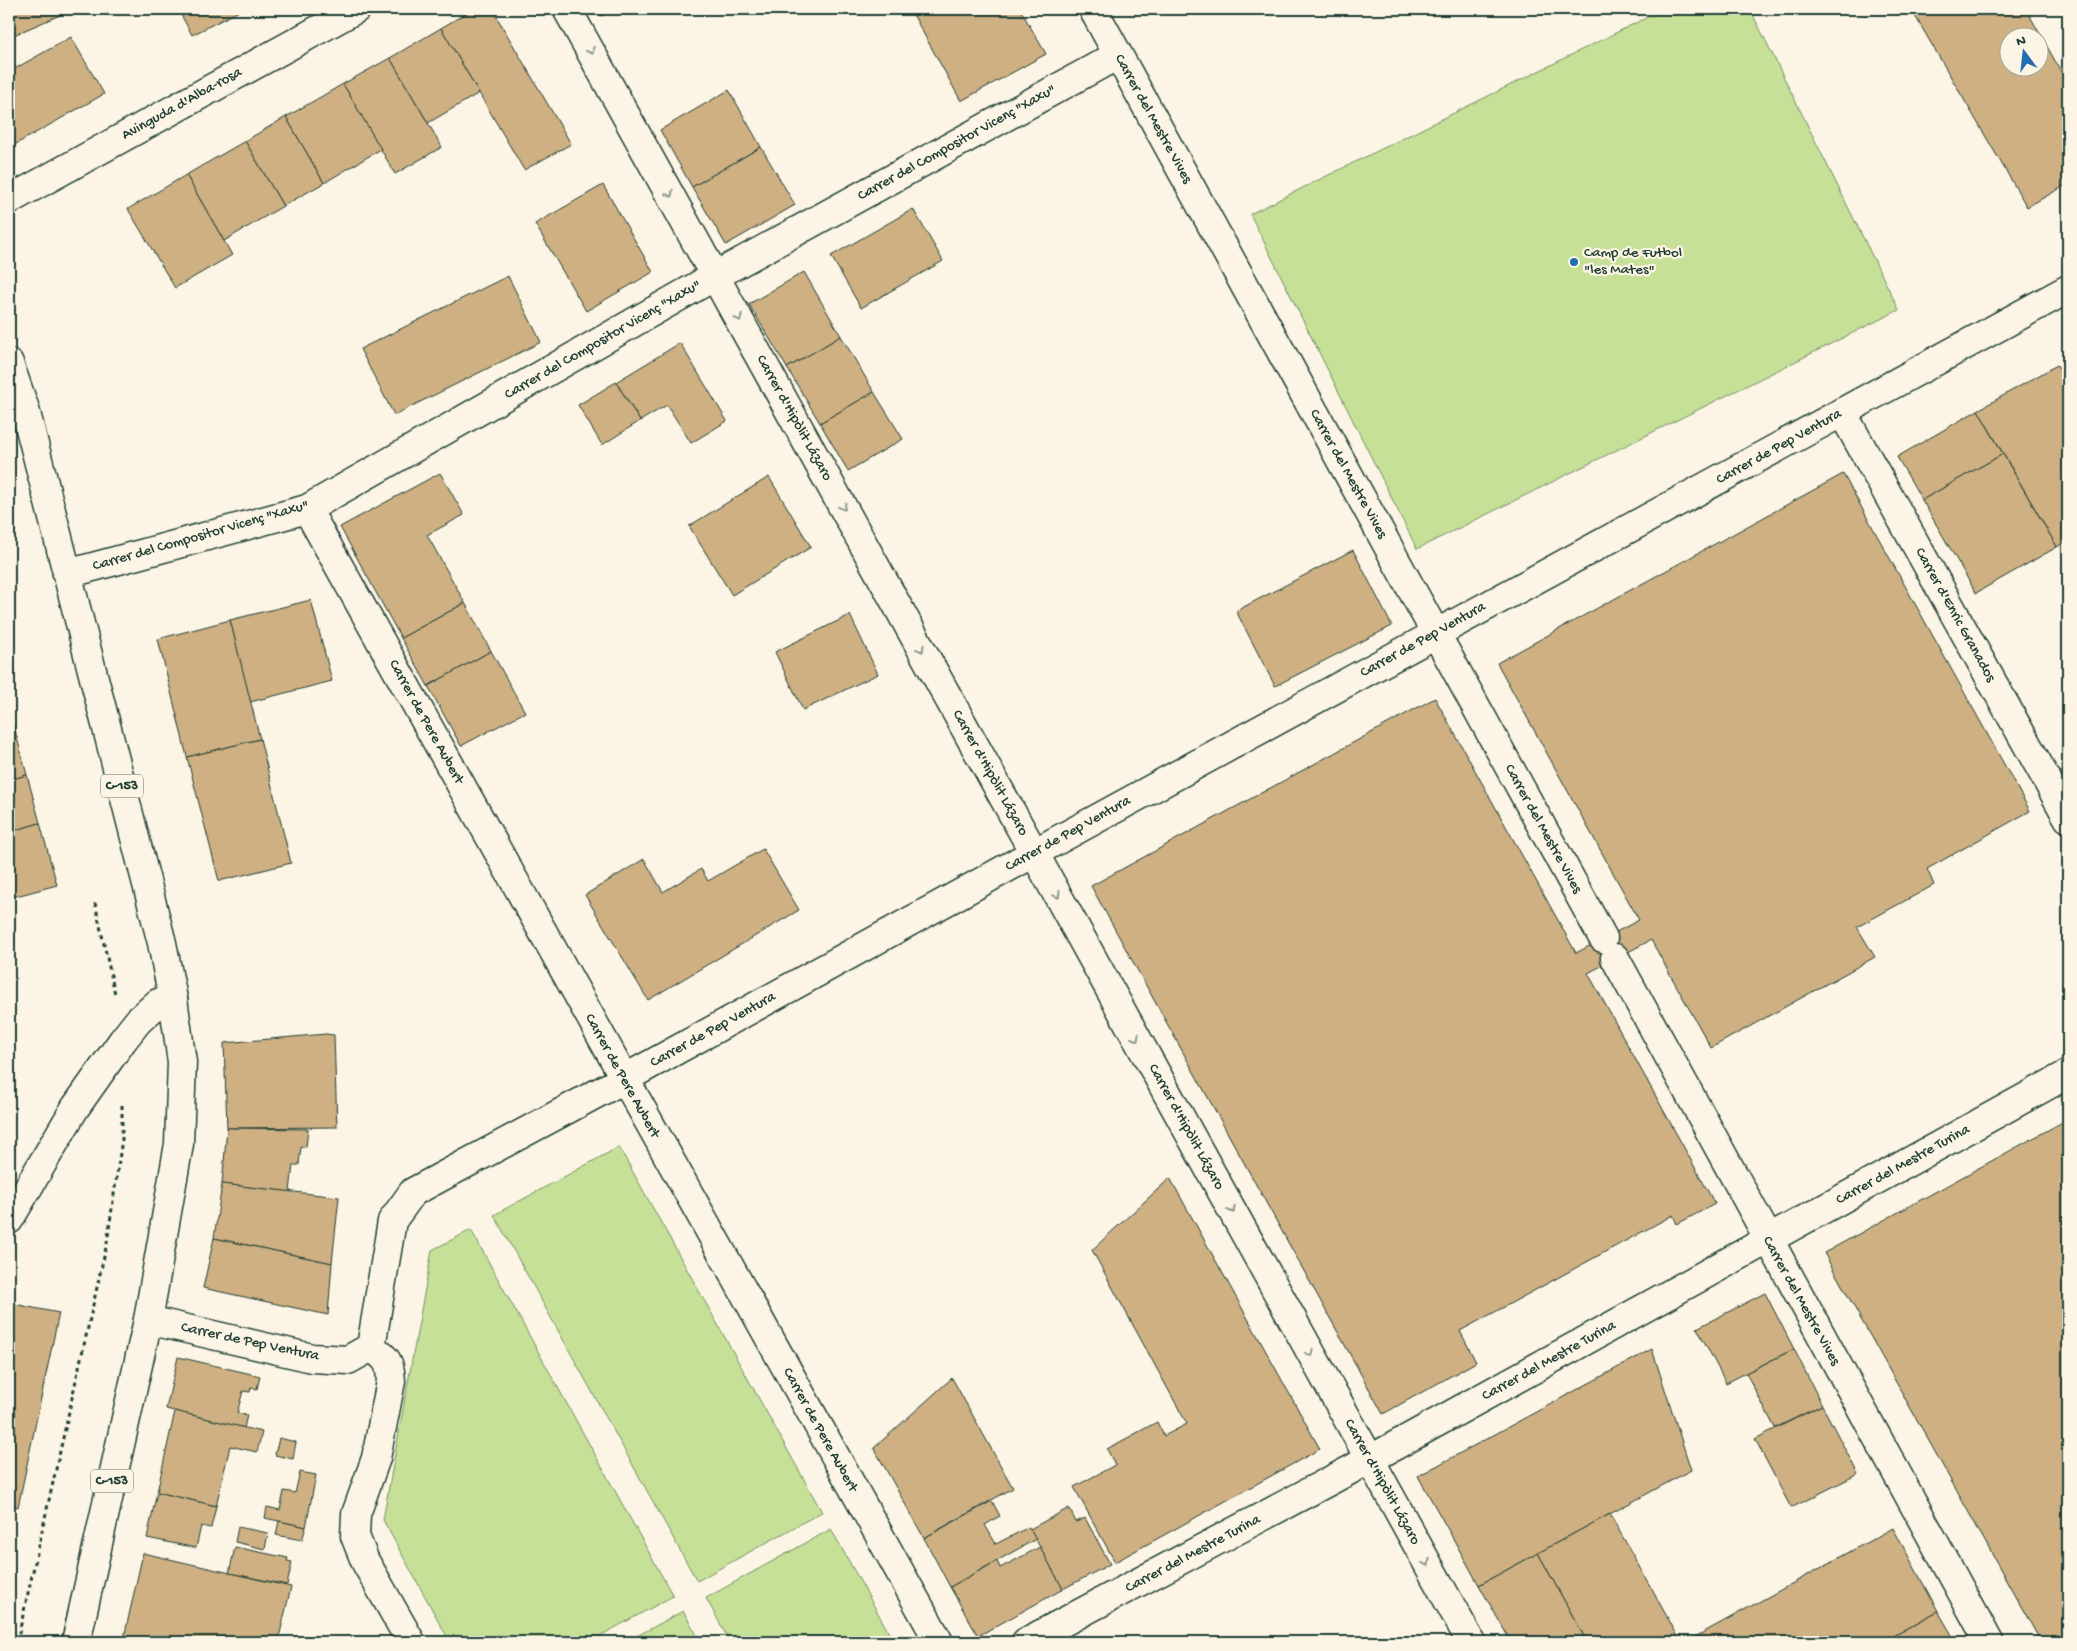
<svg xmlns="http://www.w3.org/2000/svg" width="2077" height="1651" viewBox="0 0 2077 1651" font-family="'Gochi Hand',sans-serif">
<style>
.green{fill:#c6e097;stroke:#728e66}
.building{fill:#ceb082;stroke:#1f3d34;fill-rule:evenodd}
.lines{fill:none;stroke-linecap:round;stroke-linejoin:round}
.minor-casing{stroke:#1f3d34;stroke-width:31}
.major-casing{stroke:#1f3d34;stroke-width:31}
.path{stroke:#1f3d34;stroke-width:3;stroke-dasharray:4 4;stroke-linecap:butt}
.minor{stroke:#fcf5e5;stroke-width:28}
.major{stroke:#fcf5e5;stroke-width:28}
.oneway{stroke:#8e998c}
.poi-dot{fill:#1f6fb2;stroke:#fcf5e5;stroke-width:2}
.labels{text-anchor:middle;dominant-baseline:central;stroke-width:4.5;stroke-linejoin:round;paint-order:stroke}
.shield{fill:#fcf5e5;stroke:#617469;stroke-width:1}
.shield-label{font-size:14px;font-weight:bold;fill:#1f3d34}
.street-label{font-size:15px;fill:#1f3d34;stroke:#fcf5e5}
.poi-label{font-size:15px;fill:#1f3d34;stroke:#fcf5e5;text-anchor:start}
</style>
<rect width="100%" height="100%" fill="#fcf5e5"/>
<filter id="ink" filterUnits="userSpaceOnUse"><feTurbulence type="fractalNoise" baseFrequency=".02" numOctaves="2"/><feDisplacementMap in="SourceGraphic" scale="10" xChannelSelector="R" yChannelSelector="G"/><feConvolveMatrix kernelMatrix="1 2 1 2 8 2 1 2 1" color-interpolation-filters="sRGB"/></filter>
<g filter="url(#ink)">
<!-- green -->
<g class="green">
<path d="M1664,9H1750L1899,310L1417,549L1250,214Z"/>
<path d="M619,1147L822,1512L697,1581L494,1215Z"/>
<path d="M471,1230L673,1596L589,1642H450L383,1520L432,1250Z"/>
<path d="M831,1529L894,1642H730L706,1598Z"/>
<path d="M683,1611L701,1642H626Z"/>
</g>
<!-- building -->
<g class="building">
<path d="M9,9H66L67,12L9,37Z"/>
<path d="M178,9H243L192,35Z"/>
<path d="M473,9H492L571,144L524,170L441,28Z"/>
<path d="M597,9H616L601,16Z"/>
<path d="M910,9H1020L1046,54L961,101Z"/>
<path d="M1911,9H2026L2068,84V184L2027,207ZM2010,38H2040V68H2010Z"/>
<path d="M441,28L479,93L428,123L390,58Z"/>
<path d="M71,37L104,94L9,148V72Z"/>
<path d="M390,58L442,147L395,174L343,84Z"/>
<path d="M343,84L381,149L324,183L286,117Z"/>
<path d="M729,90L761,147L692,187L660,130Z"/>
<path d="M286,117L324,183L283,206L245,141Z"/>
<path d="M245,141L283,206L224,241L186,175Z"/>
<path d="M761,147L795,205L726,245L692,187Z"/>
<path d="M186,175L232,255L175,288L128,209Z"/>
<path d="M603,185L653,272L586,311L535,224Z"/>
<path d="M913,209L943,261L861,308L831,256Z"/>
<path d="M804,272L841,336L787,368L749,304Z"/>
<path d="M508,276L541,342L394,415L360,349Z"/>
<path d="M841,336L874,392L820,423L787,368Z"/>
<path d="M680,343L727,421L691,443L667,405L640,421L616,382Z"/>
<path d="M2057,365L2068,383V540L2057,547L1978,410Z"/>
<path d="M616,382L640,421L602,445L578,405Z"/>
<path d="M874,392L903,439L848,471L820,423Z"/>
<path d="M1978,410L2003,454L1922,500L1897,457Z"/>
<path d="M2003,454L2057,547L1976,593L1922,500Z"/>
<path d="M440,473L464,515L427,535L465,603L401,638L340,527Z"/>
<path d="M1843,474L2030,811L1927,869L1934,885L1857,927L1875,957L1711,1048L1651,940L1588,973L1715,1204L1677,1224L1673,1215L1460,1331L1476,1362L1383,1414L1091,886L1435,698L1576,953L1639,920L1497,663Z"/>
<path d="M769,477L811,547L732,595L689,526Z"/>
<path d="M1353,550L1392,626L1275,686L1236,611Z"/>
<path d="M311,600L332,681L250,702L230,620Z"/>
<path d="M465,603L491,651L428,686L401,638Z"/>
<path d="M850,615L878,674L803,710L775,652Z"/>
<path d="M230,620L260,739L187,757L158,639Z"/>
<path d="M491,651L525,712L461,746L428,686Z"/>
<path d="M9,708L27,775L9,780Z"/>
<path d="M260,739L291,863L219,881L187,757Z"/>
<path d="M27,775L40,823L9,832V780Z"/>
<path d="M40,823L57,885L9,898V832Z"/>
<path d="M763,849L799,910L648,1000L585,895L644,859L663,892L701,869L708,881Z"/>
<path d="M326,1034L334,1035L337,1127L227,1128L224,1043Z"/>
<path d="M2068,1119V1642H2041L1824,1253Z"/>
<path d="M227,1128L308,1129L306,1147H301L299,1165H293L290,1192L222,1184Z"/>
<path d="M1170,1178L1320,1449L1115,1562L1074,1487L1115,1465L1107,1449L1157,1422L1164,1436L1187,1424L1092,1250Z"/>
<path d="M222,1184L339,1197L332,1263L214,1238Z"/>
<path d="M214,1238L332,1263L328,1315L203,1288Z"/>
<path d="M1765,1293L1794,1349L1726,1383L1697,1328Z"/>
<path d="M9,1303L59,1313L18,1507L9,1505Z"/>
<path d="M1652,1349L1691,1470L1479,1585L1418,1476Z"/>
<path d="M1794,1349L1822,1405L1775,1428L1746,1373Z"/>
<path d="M178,1357L260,1376L257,1389L251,1387L250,1392L243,1391L237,1413L247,1415L244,1428L166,1409Z"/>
<path d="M952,1378L1013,1488L924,1538L874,1448Z"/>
<path d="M1822,1405L1858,1474L1791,1508L1755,1439Z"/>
<path d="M175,1411L262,1432L257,1452L230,1446L216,1506L157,1492Z"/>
<path d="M279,1438L296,1442L293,1459L275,1455Z"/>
<path d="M300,1472L316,1475L306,1527L265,1518L267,1507L280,1510L284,1491L295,1493Z"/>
<path d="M157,1492L216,1506L211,1528L201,1526L196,1548L147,1538Z"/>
<path d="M992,1501L1000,1516L985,1525L996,1544L1029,1527L1036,1539L950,1587L924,1538Z"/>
<path d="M1069,1508L1076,1522L1085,1518L1110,1564L1063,1589L1030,1529Z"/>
<path d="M1610,1514L1681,1642H1587L1538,1553Z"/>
<path d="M279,1521L306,1527L302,1540L276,1535Z"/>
<path d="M238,1527L268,1533L265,1549L235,1542Z"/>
<path d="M1893,1528L1938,1611L1882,1642H1686Z"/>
<path d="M235,1547L288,1558L287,1561L292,1562L287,1585L229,1573Z"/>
<path d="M1040,1547L1063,1589L978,1636L950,1587L997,1561L1000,1568Z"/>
<path d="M143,1553L291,1587L278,1642H123Z"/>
<path d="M1538,1553L1587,1642H1511L1479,1585Z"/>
<path d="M1938,1611L1956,1642H1882Z"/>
</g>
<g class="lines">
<defs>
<g id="minor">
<path d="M567,9L1471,1642"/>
<path d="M1093,9L1603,938"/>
<path d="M9,200L356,9"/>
<path d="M1842,412L2068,818"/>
<path d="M307,509L939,1642"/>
<path d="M67,574L307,509L715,276L1118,55"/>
<path d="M1615,958L1989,1642"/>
<path d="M9,1220L75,1108L123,1040L138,1021L158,1003L173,999"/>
<path d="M148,1320L312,1358L348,1360L371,1347L392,1221L413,1192L624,1079L1034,853L2068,289"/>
<path d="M371,1347C386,1358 390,1360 391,1381L376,1458L356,1514L355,1536L365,1561L411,1642"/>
<path d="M1026,1642L1369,1460L2068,1074"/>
</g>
<path id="major" d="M9,363L25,409L162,943L173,999L182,1062L179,1144L148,1320L76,1642"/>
</defs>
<!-- minor casing -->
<use href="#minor" class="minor-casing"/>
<!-- major casing -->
<use href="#major" class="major-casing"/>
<!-- path -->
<g class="path">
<path d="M95,903L115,994"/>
<path d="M17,1642L107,1243L122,1139V1104"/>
</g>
<!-- minor -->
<use href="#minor" class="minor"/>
<!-- major -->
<use href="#major" class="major"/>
</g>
<!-- one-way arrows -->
<defs><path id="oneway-chevron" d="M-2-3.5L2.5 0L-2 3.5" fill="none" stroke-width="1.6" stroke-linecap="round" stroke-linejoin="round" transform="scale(1.25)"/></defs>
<g class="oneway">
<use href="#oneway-chevron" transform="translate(591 51) rotate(61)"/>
<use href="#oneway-chevron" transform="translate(670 194) rotate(61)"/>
<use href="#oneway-chevron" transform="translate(739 318) rotate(61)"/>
<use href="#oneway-chevron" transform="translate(843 507) rotate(61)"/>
<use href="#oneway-chevron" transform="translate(921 649) rotate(61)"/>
<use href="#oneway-chevron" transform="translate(1057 895) rotate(61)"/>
<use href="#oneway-chevron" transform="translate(1136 1038) rotate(61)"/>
<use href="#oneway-chevron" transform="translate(1232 1210) rotate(61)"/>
<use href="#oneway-chevron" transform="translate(1310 1353) rotate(61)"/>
<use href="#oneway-chevron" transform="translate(1427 1563) rotate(61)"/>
</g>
</g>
<!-- markers -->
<circle class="poi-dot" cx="1574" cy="262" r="5"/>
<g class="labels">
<!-- shield labels -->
<g class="shield">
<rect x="101" y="774.5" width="42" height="23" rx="4"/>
<rect x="91" y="1469.5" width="42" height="23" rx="4"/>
</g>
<g class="shield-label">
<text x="122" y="786">C-153</text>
<text x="112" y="1481">C-153</text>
</g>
<!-- street labels -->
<g class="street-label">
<text transform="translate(182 104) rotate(-29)">Avinguda d'Alba-rosa</text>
<text transform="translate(1153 119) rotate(61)">Carrer del Mestre Vives</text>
<text transform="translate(957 143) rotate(-29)">Carrer del Compositor Vicenç "Xaxu"</text>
<text transform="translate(603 340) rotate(-30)">Carrer del Compositor Vicenç "Xaxu"</text>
<text transform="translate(794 418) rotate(61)">Carrer d'Hipòlit Lázaro</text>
<text transform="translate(1779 447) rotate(-29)">Carrer de Pep Ventura</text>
<text transform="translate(1348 474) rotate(61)">Carrer del Mestre Vives</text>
<text transform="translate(201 536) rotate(-16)">Carrer del Compositor Vicenç "Xaxu"</text>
<text transform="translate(1955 615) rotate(61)">Carrer d'Enric Granados</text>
<text transform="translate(1423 640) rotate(-29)">Carrer de Pep Ventura</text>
<text transform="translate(426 722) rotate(61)">Carrer de Pere Aubert</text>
<text transform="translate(990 773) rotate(61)">Carrer d'Hipòlit Lázaro</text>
<text transform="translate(1543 829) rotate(61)">Carrer del Mestre Vives</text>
<text transform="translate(1068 834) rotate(-29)">Carrer de Pep Ventura</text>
<text transform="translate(713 1030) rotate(-29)">Carrer de Pep Ventura</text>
<text transform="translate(622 1076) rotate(61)">Carrer de Pere Aubert</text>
<text transform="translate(1186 1127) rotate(61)">Carrer d'Hipòlit Lázaro</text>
<text transform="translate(1903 1165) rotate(-29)">Carrer del Mestre Turina</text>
<text transform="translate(1801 1301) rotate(61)">Carrer del Mestre Vives</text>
<text transform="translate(250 1342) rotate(12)">Carrer de Pep Ventura</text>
<text transform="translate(1549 1361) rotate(-29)">Carrer del Mestre Turina</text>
<text transform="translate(820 1430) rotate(61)">Carrer de Pere Aubert</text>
<text transform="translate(1382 1482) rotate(61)">Carrer d'Hipòlit Lázaro</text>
<text transform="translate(1193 1554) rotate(-28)">Carrer del Mestre Turina</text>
</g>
<!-- poi labels -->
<g class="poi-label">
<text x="1584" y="253">Camp de Futbol<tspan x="1584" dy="17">"les Mates"</tspan></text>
</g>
</g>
<!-- margin -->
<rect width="2077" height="1651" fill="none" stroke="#fcf5e5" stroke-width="30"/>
<rect x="15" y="15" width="2047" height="1621" fill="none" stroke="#1f3d34" stroke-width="2" filter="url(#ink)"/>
<!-- north arrow -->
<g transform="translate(2024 52) rotate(345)"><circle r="24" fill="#fcf5e5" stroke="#a4ab9e"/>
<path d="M0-4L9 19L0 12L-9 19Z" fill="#1f6fb2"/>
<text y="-8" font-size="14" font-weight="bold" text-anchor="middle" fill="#1f3d34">N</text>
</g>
</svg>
